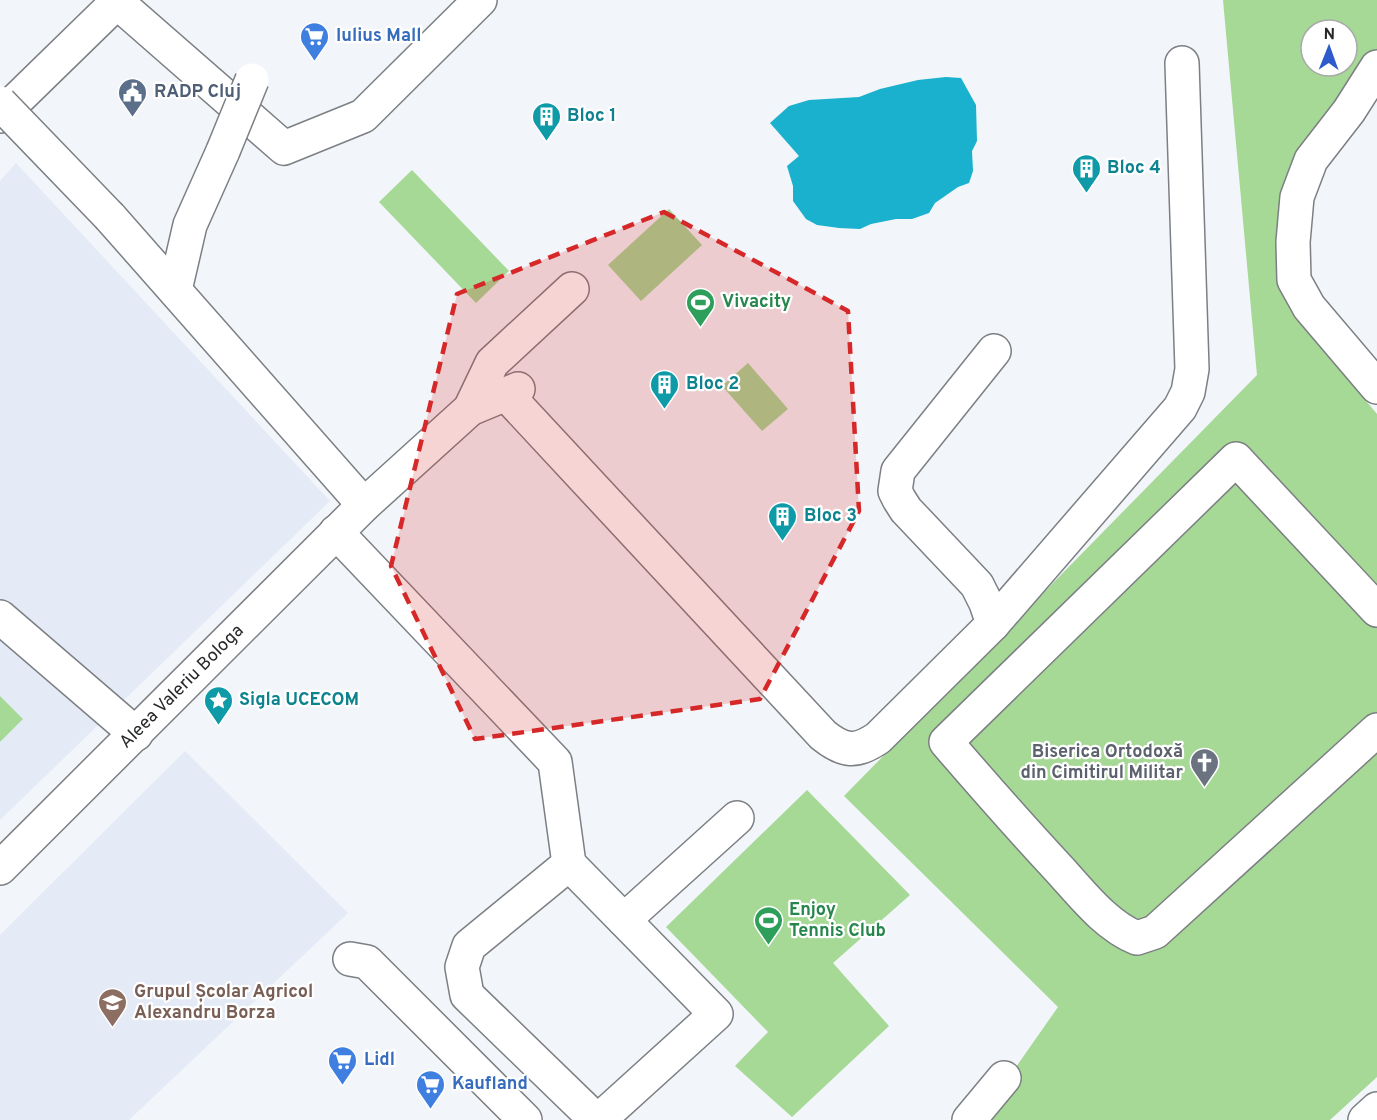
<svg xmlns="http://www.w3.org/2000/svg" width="1377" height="1120" viewBox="0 0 1377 1120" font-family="Overpass,sans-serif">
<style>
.built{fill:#e4ebf6}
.green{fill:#a5d995;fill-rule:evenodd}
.water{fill:#19b1cd}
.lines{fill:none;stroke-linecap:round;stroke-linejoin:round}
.minor-casing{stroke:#7c7f83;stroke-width:36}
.minor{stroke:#fff;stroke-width:33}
.minor-bridge-casing{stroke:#7c7f83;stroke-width:36;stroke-linecap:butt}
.minor-bridge{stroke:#fff;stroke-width:33}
.marked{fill:#d62828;fill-opacity:0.2;stroke:#d62828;stroke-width:4.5;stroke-dasharray:12 8;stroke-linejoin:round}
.labels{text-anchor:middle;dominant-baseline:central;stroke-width:4.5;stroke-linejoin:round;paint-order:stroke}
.shop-label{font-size:18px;font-weight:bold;fill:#366cbe;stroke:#fff;text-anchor:start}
.service-label{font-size:18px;font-weight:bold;fill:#4e5e75;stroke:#fff;text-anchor:start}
.culture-label{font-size:18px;font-weight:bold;fill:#0d838f;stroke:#fff;text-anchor:start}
.leisure-label{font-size:18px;font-weight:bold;fill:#27864d;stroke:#fff;text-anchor:start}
.street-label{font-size:18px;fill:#27282a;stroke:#fff}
.worship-label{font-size:18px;font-weight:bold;fill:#5b616d;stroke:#fff;text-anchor:end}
.education-label{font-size:18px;font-weight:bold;fill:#785e54;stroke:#fff;text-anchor:start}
</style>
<rect width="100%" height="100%" fill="#f2f5f9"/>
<!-- built -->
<g class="built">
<path d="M16,163L330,501L0,820V181Z"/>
<path d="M185,751L348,913L129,1120H0V935Z"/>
</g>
<!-- green -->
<g class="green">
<path d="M1223,0H1377V69L1311,160L1306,329L1377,414V1077L1330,1120H979L1058,1007L844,796L1257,375ZM1311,30H1347V66H1311Z"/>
<path d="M412,170L509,271L476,303L379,202Z"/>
<path d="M669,209L702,245L641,301L608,265Z"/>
<path d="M748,363L788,409L762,431L722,386Z"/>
<path d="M0,696L23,719L0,742Z"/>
<path d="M807,790L910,895L833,963L889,1026L792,1117L735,1066L768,1032L666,927Z"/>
</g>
<!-- water -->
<path class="water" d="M946,77L961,78L976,105L977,141L972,151L973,171L969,183L958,187L935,203L929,213L912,219H896L871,224L860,229L839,228L817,225L806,219L793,201V186L787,166L799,156L770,123L789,106L809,100L859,97L880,89L918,80Z"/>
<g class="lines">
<defs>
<g id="minor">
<path d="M1377,67L1349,111L1311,160L1297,197L1293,242L1294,280L1309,307L1377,387"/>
<path d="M0,116L117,2L284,148L363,116L480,0"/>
<path d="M110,217L364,505"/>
<path d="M175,290L190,225L223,151"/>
<path d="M506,394L823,735C844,752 856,753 878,738L993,624L986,603L977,585L906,510L899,499L895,491L898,471L994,351"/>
<path d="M470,409L492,363L572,289"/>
<path d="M336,532L555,762L569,864L469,946L462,967L467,995L596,1120"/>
<path d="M1377,610L1236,459L946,742C983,785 1020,827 1059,869C1081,893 1106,926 1137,938L1155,932L1377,730"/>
<path d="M0,617L136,734"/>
<path d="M993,624L1180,408L1188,392L1192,369L1182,63"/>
<path d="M569,864L716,1014L599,1120"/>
<path d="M0,868L364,505L470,409L518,389"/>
<path d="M624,920L737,818"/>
<path d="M350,959L367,962L525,1120"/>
<path d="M969,1120L1004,1078"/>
<path d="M1365,1120L1377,1109"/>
</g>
</defs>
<!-- minor casing -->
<use href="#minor" class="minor-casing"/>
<!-- minor -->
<use href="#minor" class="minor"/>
<defs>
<g id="minor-bridge">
<path d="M0,103L110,217"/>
<path d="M223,151L252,80"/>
</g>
</defs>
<!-- minor-bridge casing -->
<use href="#minor-bridge" class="minor-bridge-casing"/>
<!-- minor-bridge -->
<use href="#minor-bridge" class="minor-bridge"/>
</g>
<!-- marked area -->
<path class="marked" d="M664,212L848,311L859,511L760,699L475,739L391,566L457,294Z"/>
<!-- icons -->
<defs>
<symbol id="supermarket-pin" viewBox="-11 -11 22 30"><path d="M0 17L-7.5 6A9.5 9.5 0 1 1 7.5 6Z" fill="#3f7fe0" stroke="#fff"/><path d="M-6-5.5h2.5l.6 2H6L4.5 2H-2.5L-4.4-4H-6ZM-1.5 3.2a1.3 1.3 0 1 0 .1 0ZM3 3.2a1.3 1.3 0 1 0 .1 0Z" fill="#fff"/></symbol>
<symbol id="civic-pin" viewBox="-11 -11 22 30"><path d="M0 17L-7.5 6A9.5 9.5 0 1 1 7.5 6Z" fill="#5c6f8a" stroke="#fff"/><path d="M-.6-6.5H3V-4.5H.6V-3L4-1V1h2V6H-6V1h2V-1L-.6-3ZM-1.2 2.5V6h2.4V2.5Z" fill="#fff"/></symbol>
<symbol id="building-pin" viewBox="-11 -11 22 30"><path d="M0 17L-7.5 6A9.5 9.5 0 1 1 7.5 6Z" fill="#0f9aa8" stroke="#fff"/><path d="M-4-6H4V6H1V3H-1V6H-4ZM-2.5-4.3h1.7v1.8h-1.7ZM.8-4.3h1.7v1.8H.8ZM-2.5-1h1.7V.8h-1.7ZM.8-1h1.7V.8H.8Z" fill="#fff"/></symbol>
<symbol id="stadium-pin" viewBox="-11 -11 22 30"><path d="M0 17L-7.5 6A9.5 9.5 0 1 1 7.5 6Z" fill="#2e9e5b" stroke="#fff"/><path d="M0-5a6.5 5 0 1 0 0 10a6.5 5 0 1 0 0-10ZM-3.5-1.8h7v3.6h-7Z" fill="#fff"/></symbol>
<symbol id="sight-pin" viewBox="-11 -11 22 30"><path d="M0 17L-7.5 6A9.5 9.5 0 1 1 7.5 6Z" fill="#0f9aa8" stroke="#fff"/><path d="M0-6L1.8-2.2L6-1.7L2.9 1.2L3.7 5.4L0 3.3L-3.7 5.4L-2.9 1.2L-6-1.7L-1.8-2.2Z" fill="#fff"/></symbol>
<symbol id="church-pin" viewBox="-11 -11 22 30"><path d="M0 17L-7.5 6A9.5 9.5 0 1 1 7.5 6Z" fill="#6b7280" stroke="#fff"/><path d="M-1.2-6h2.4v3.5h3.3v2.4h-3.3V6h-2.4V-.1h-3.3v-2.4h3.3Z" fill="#fff"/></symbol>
<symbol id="school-pin" viewBox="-11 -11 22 30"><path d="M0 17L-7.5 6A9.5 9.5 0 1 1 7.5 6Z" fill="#8d6e63" stroke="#fff"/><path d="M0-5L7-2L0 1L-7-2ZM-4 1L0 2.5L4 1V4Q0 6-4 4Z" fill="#fff"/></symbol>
</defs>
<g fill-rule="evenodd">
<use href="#supermarket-pin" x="298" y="20" width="33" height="45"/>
<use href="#civic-pin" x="116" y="76" width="33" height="45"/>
<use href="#building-pin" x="530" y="100" width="33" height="45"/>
<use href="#building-pin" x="1070" y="152" width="33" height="45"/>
<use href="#stadium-pin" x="684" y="286" width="33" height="45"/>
<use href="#building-pin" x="648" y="368" width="33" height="45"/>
<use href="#building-pin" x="766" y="500" width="33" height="45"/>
<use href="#sight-pin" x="202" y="684" width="33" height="45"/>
<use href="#church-pin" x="1188" y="746" width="33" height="45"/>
<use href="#stadium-pin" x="752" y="904" width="33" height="45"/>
<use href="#school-pin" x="96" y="986" width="33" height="45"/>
<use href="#supermarket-pin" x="326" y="1044" width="33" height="45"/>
<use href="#supermarket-pin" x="414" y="1068" width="33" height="45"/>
</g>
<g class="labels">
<!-- shop labels -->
<g class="shop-label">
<text x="336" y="36">Iulius Mall</text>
<text x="364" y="1060">Lidl</text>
<text x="452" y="1084">Kaufland</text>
</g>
<!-- service labels -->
<g class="service-label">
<text x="154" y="92">RADP Cluj</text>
</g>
<!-- culture labels -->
<g class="culture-label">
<text x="567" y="116">Bloc 1</text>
<text x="1107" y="168">Bloc 4</text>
<text x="686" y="384">Bloc 2</text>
<text x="804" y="516">Bloc 3</text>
<text x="239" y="700">Sigla UCECOM</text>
</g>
<!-- leisure labels -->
<g class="leisure-label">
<text x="722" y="302">Vivacity</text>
<text x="789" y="910">Enjoy<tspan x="789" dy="21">Tennis Club</tspan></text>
</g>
<!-- street labels -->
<g class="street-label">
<text transform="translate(182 687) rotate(-45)">Aleea Valeriu Bologa</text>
</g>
<!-- worship labels -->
<g class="worship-label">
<text x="1183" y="752">Biserica Ortodoxă<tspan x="1183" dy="21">din Cimitirul Militar</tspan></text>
</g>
<!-- education labels -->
<g class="education-label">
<text x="134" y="992">Grupul Școlar Agricol<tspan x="134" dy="21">Alexandru Borza</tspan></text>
</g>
</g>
<!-- north arrow -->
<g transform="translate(1329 48) rotate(1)"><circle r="28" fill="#ffffff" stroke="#a9a9aa" stroke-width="1.5"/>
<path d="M0-4.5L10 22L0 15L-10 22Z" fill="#2e5bcb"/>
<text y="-9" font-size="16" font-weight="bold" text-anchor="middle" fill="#27282a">N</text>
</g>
</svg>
